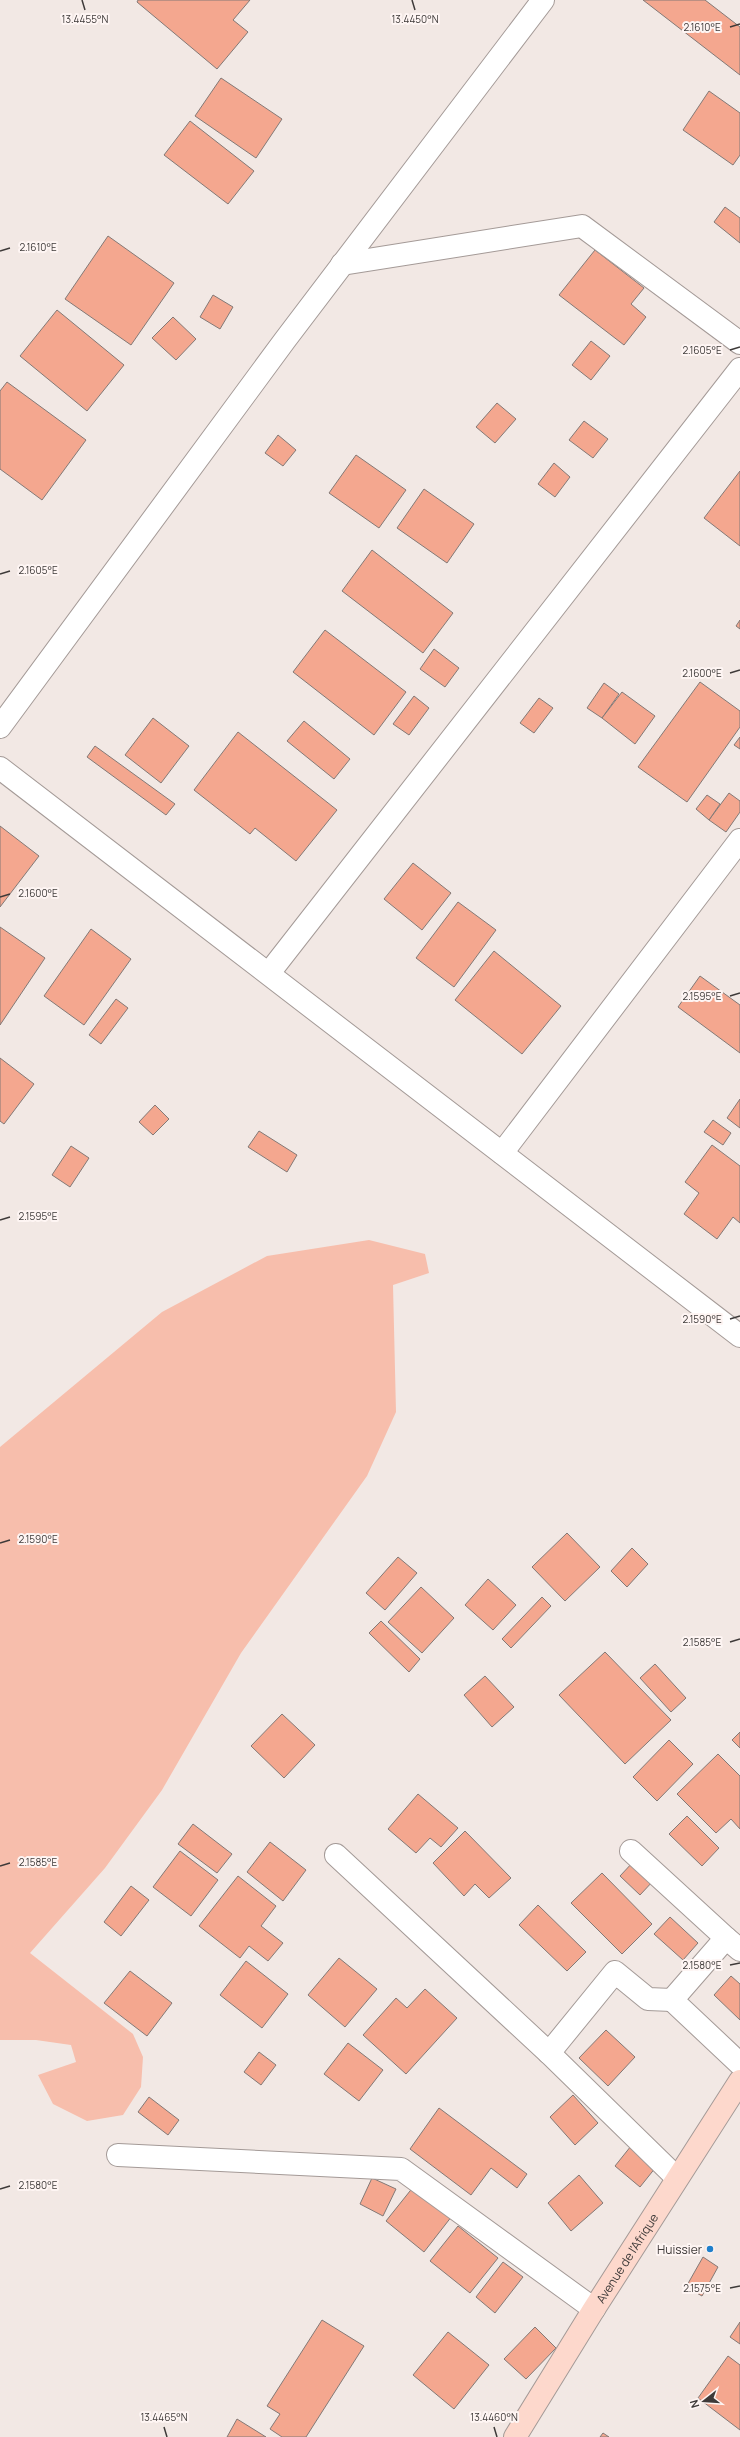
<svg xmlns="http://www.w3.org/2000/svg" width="740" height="2437" viewBox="0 0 740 2437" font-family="Manrope,sans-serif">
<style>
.green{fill:#f7beac}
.building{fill:#f4a78f;stroke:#837976}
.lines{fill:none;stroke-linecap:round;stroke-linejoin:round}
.service-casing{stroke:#a49a97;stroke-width:24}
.minor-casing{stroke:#a49a97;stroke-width:24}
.secondary-casing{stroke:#a49a97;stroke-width:24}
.service{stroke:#fff;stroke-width:22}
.minor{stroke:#fff;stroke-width:22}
.secondary{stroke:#fdd8cc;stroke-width:22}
.ticks{fill:none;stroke:#3e3a39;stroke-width:1.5}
.poi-dot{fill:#1f7fcb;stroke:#fef5f3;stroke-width:1.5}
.labels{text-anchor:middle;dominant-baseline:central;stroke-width:4;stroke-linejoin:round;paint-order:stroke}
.poi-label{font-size:12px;fill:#3e3a39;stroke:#fef5f3;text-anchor:end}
.street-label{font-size:12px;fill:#3e3a39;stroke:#fef5f3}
.ticks-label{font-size:10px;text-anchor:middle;fill:#3e3a39;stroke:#fef5f3;stroke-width:4;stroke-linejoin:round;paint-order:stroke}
</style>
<rect width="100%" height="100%" fill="#f2e8e4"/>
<!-- green -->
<path class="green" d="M369,1240L425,1254L429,1273L393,1285L396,1412L367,1476L241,1653L162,1790L105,1868L30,1953L133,2034L143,2057L141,2087L123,2115L87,2121L53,2104L38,2075L76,2062L71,2045L36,2040H0V1447L162,1312L267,1256Z"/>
<!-- building -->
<g class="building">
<path d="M138,0H250L233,20L248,32L217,69L137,2Z"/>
<path d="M643,0H705L740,27V75Z"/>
<path d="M221,78L282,119L256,158L195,116Z"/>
<path d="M709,91L740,113V155L733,165L683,130Z"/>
<path d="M190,121L254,171L228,204L164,155Z"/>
<path d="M725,207L740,218V243L714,222Z"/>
<path d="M108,236L174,283L131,345L65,299Z"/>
<path d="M595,250L644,288L631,304L646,317L624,345L559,295Z"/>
<path d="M213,295L233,307L220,329L200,317Z"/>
<path d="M57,310L124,365L87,411L20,356Z"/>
<path d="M173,317L196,339L176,360L152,338Z"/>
<path d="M591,341L610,356L591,380L572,365Z"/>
<path d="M7,382L86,440L42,500L0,469V391Z"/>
<path d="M497,403L516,419L495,443L476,427Z"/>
<path d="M584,421L608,439L593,458L569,440Z"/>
<path d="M278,435L296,450L283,466L265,453Z"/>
<path d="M356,455L406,490L379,528L329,493Z"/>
<path d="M554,463L570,477L555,497L538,484Z"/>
<path d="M740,471V546L704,518Z"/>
<path d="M424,489L474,524L447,563L397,528Z"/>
<path d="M372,550L453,613L423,653L342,591Z"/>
<path d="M740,620V629L736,626Z"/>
<path d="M325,630L406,692L374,735L293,672Z"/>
<path d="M434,649L459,668L445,687L420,669Z"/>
<path d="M700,682L740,711V727L687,802L638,767Z"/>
<path d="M604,683L619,694L602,718L587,708Z"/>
<path d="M622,692L655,716L635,744L602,718Z"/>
<path d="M414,696L429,708L409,735L393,724Z"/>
<path d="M539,698L553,708L534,733L520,723Z"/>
<path d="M153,718L189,746L161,783L125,755Z"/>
<path d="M304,721L350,759L334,779L287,741Z"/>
<path d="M238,732L337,810L296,861L255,828L250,834L194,790Z"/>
<path d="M740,737V749L734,745Z"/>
<path d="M95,746L175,804L166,815L87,757Z"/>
<path d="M729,793L740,801V812L726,832L709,820Z"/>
<path d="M707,795L720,804L709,820L696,809Z"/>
<path d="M0,826L39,856L0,907Z"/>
<path d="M413,863L451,893L422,930L384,899Z"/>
<path d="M458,902L496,930L454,987L416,958Z"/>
<path d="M0,927L45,958L0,1025Z"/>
<path d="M91,929L131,959L84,1025L44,996Z"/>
<path d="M494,951L561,1006L522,1054L455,1000Z"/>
<path d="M700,976L740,1005V1053L678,1007Z"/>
<path d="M116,999L128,1008L101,1044L89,1035Z"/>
<path d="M0,1058L34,1084L4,1124L0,1121Z"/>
<path d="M740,1099V1128L727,1118Z"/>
<path d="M155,1105L169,1119L153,1135L139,1122Z"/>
<path d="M713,1120L731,1133L723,1145L704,1132Z"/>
<path d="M259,1131L297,1155L287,1172L248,1147Z"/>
<path d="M712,1145L740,1166V1223L733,1217L717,1239L684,1214L699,1193L685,1182Z"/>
<path d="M71,1146L89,1158L70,1187L52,1175Z"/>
<path d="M567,1533L600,1567L565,1601L532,1567Z"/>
<path d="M632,1548L648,1564L627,1587L611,1571Z"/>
<path d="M398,1557L417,1573L385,1610L366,1593Z"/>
<path d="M488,1579L516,1605L493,1630L465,1605Z"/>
<path d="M421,1587L454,1618L422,1653L388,1622Z"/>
<path d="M542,1597L551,1606L511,1648L502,1639Z"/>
<path d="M381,1621L420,1659L409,1672L369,1633Z"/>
<path d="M605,1652L671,1720L625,1764L559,1695Z"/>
<path d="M655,1664L686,1698L671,1712L640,1678Z"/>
<path d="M485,1676L514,1707L492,1727L464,1695Z"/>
<path d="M282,1714L315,1745L284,1778L251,1746Z"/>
<path d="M740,1732V1748L732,1740Z"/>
<path d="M669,1740L693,1764L657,1801L633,1777Z"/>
<path d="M718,1754L740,1776V1829L731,1819L716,1833L677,1794Z"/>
<path d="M418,1794L458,1828L441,1847L430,1838L416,1853L388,1829Z"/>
<path d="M687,1816L719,1848L702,1866L669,1834Z"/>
<path d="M193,1824L232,1854L217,1873L178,1844Z"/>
<path d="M465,1831L511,1878L489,1898L475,1884L464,1896L433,1863Z"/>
<path d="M270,1842L306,1870L283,1901L247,1872Z"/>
<path d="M180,1851L218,1880L191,1916L153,1887Z"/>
<path d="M634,1861L654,1880L640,1895L620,1876Z"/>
<path d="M602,1873L652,1924L622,1954L571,1903Z"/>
<path d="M238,1876L276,1906L261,1926L283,1943L268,1961L249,1946L240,1958L199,1926Z"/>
<path d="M131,1886L149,1900L121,1936L104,1922Z"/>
<path d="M538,1905L586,1952L567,1971L519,1925Z"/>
<path d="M670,1917L698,1943L683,1960L654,1934Z"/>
<path d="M339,1958L377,1989L345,2027L308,1995Z"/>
<path d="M246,1961L288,1994L262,2028L220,1995Z"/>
<path d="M130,1971L172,2003L147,2036L104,2003Z"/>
<path d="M731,1976L740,1984V2020L714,1995Z"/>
<path d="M425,1989L457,2018L406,2074L363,2035L396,1998L407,2008Z"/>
<path d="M606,2030L635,2057L608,2086L579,2058Z"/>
<path d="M348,2043L383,2070L359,2101L324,2074Z"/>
<path d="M259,2052L276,2065L261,2085L244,2072Z"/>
<path d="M573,2095L598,2123L575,2145L550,2117Z"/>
<path d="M149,2097L179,2120L168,2135L138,2112Z"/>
<path d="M439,2108L527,2174L517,2188L491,2168L471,2195L410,2149Z"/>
<path d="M631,2146L656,2167L640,2187L615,2166Z"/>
<path d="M579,2175L603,2203L571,2231L548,2203Z"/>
<path d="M372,2178L396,2189L383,2216L360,2204Z"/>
<path d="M414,2186L452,2216L424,2252L386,2221Z"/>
<path d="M458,2226L498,2258L470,2293L430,2261Z"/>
<path d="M703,2257L718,2267L702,2296L686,2287Z"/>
<path d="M503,2262L523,2277L495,2313L476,2297Z"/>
<path d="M322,2320L364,2346L306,2437H282L270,2429L280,2414L267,2406Z"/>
<path d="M740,2322V2344L730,2337Z"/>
<path d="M535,2327L556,2348L526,2379L504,2359Z"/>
<path d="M448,2332L489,2365L454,2409L413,2375Z"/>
<path d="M728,2356L740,2365V2430L698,2398Z"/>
<path d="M237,2419L266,2437H227Z"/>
<path d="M603,2433L609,2437H600Z"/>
</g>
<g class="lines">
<defs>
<path id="service" d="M549,2053L615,1972L648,1999L672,2000"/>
<g id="minor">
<path d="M342,264L582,226L740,343"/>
<path d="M0,727L285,340L543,0"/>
<path d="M0,768L740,1336"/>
<path d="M269,973L740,369"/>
<path d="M502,1153L740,840"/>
<path d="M631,1851L726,1938"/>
<path d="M336,1855L549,2053L677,2178"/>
<path d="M740,1950L726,1938L672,2000L740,2064"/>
<path d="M118,2155L401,2169L594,2309"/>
</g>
<g id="secondary">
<path id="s1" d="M515,2437L594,2309L740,2081"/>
</g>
</defs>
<!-- service casing -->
<use href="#service" class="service-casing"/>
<!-- minor casing -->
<use href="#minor" class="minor-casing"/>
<!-- secondary casing -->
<use href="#secondary" class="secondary-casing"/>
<!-- service -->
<use href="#service" class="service"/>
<!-- minor -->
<use href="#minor" class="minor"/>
<!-- secondary -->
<use href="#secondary" class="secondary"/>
</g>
<!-- ticks -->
<path class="ticks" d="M82,0L85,10M412,0L415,10M730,27L740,24M0,251L10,248M730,350L740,347M0,574L10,571M730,673L740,670M0,897L10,894M730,996L740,993M0,1220L10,1217M730,1319L740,1316M0,1543L10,1540M730,1642L740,1639M0,1866L10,1863M730,1965L740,1963M0,2189L10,2186M730,2288L740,2286M164,2427L167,2437M494,2427L497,2437"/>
<!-- markers -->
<circle class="poi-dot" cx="710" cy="2249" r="4"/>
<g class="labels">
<!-- poi labels -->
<g class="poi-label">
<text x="702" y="2249">Huissier</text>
</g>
<!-- street labels -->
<g class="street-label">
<text stroke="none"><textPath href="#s1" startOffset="211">Avenue de l'Afrique</textPath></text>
</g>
</g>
<g class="ticks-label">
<text x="415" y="23">13.4450°N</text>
<text x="85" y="23">13.4455°N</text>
<text x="702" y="31">2.1610°E</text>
<text x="38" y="251">2.1610°E</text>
<text x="702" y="354">2.1605°E</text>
<text x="38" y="574">2.1605°E</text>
<text x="702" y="677">2.1600°E</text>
<text x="38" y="897">2.1600°E</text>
<text x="702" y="1000">2.1595°E</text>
<text x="38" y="1220">2.1595°E</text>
<text x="702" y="1323">2.1590°E</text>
<text x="38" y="1543">2.1590°E</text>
<text x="702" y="1646">2.1585°E</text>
<text x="38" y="1866">2.1585°E</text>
<text x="702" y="1969">2.1580°E</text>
<text x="38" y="2189">2.1580°E</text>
<text x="702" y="2292">2.1575°E</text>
<text x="164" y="2421">13.4465°N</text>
<text x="494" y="2421">13.4460°N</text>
</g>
<!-- north arrow -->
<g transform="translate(704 2401) rotate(253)" stroke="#fef5f3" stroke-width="3" paint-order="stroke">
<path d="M0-3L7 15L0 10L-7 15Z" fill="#3e3a39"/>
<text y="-6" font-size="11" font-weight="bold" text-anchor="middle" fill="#3e3a39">N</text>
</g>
</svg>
